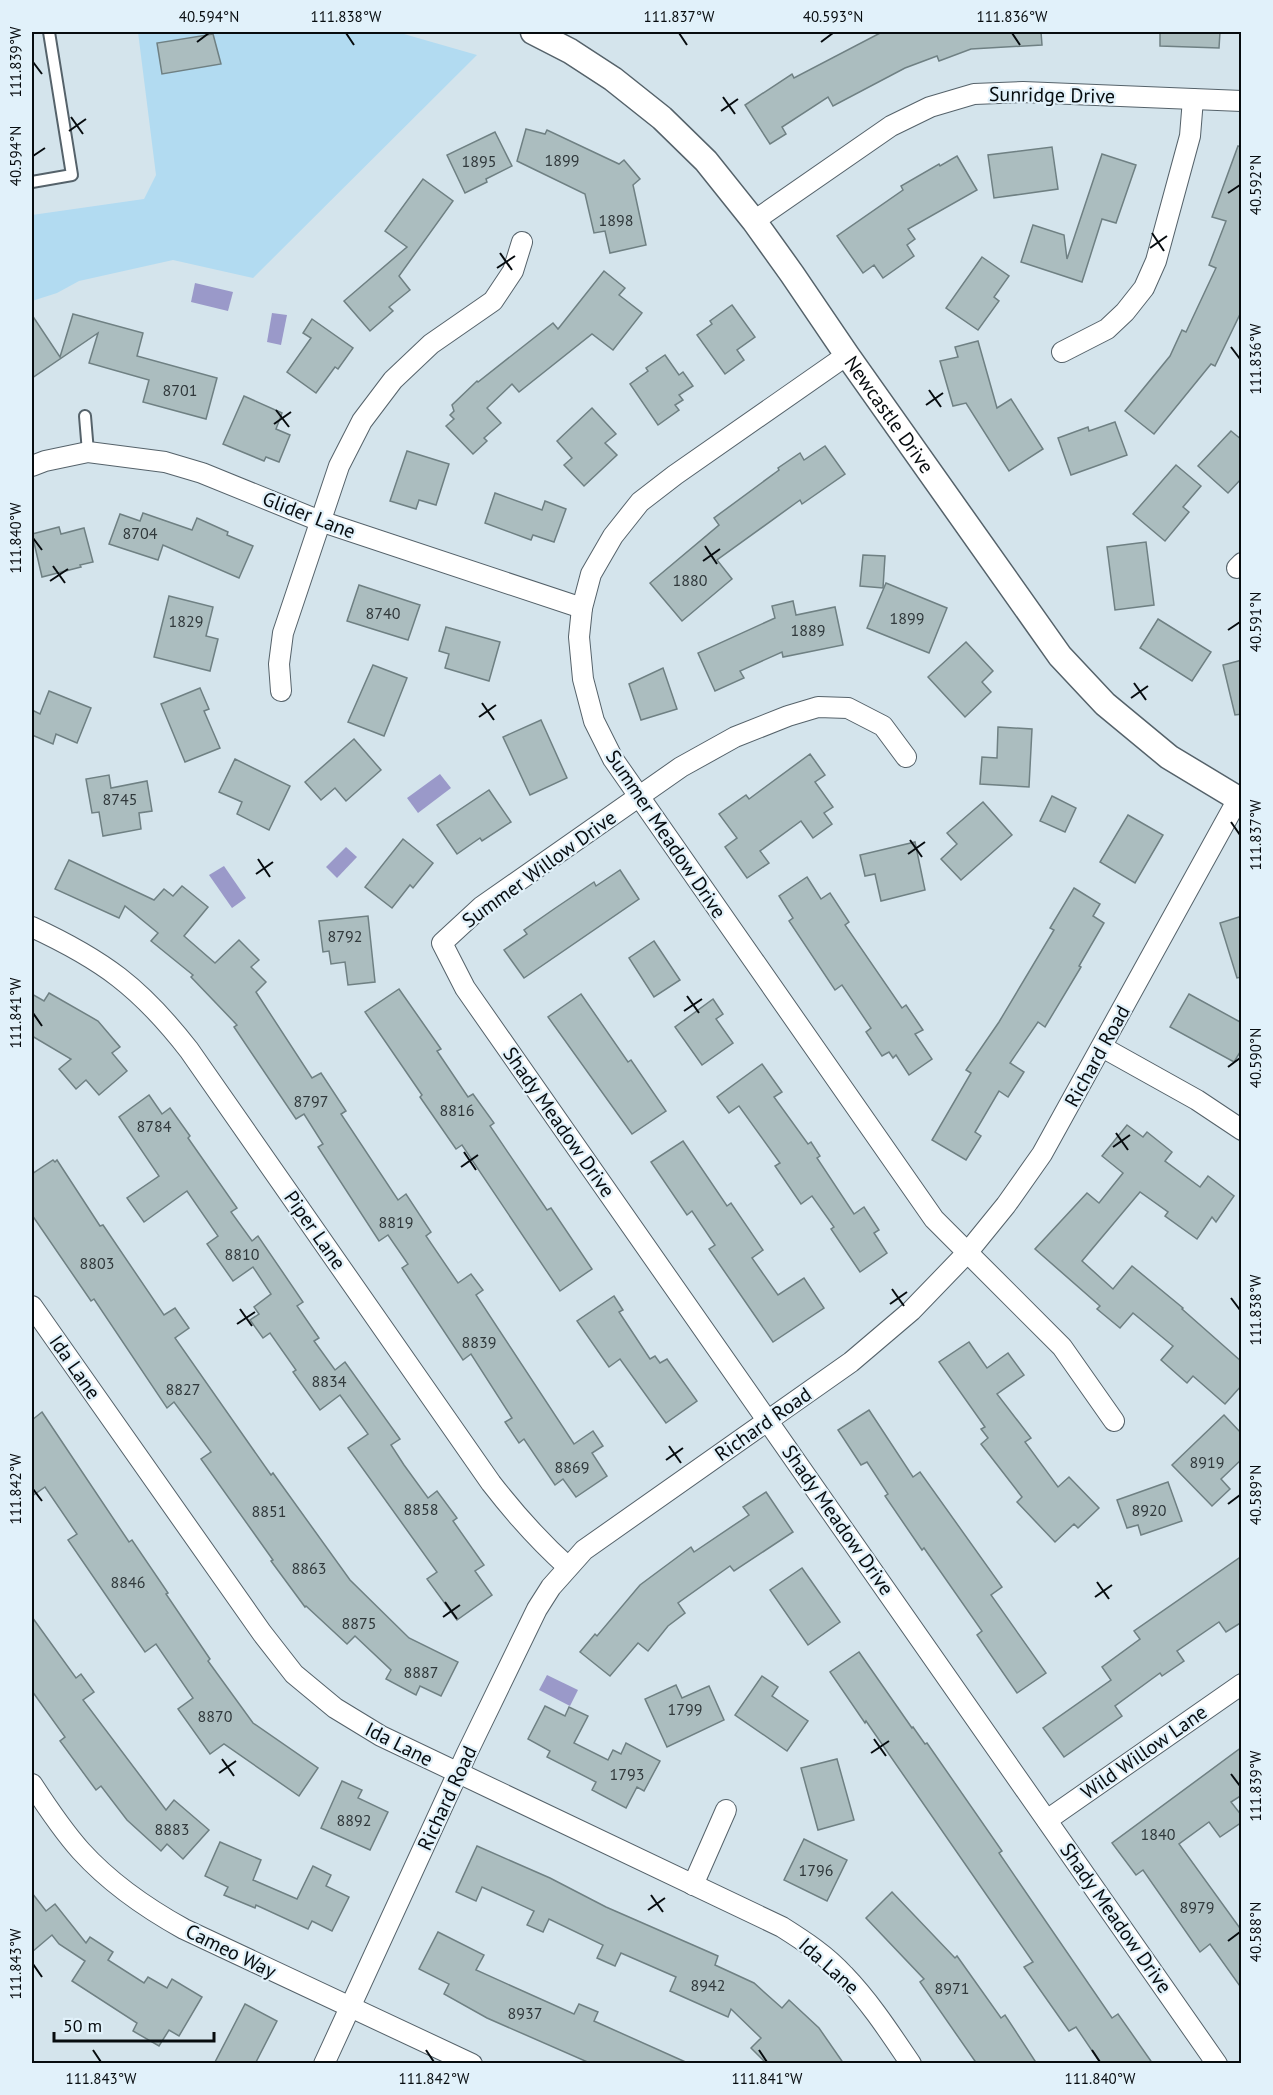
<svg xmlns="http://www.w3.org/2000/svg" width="1273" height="2095" viewBox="0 0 1273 2095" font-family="'PT Sans',sans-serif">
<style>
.green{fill:#b2dbf1}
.water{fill:#9a99c9}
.building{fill:#abbdbf;stroke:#6f8083;stroke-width:1.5}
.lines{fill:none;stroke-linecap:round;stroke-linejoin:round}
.service-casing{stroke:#55626a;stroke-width:14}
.minor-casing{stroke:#55626a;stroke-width:22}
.tertiary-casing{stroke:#55626a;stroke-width:27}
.service{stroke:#fff;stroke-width:10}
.minor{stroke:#fff;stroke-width:20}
.tertiary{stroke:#fff;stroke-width:24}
.ticks{fill:none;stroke:#070c0f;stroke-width:2}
.labels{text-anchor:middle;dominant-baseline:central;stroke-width:4.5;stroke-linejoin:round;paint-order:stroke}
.number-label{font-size:16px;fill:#30383b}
.street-label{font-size:20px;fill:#070c0f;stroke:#e1f1fa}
.neatline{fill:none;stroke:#070c0f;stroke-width:2}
.ticks-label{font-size:15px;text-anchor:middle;fill:#070c0f}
</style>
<rect width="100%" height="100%" fill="#d4e4ec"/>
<!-- green -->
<path class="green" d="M138,32H397L477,55L253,278L173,260L79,281L57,293L32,301V215L144,199L156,175Z"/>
<!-- water -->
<g class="water">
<path d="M195,283L233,292L228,311L191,302Z"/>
<path d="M272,313L287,315L281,345L267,342Z"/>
<path d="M440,774L451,788L418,813L407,798Z"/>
<path d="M346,847L357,857L337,878L326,867Z"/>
<path d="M224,866L246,898L232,908L209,875Z"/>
<path d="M547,1675L578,1690L570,1706L539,1690Z"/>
</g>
<!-- building -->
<g class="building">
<path d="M882,32H1041L1042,45L971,49L939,61L937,56L905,68L833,106L828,97L782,127L786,134L770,144L745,105L792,74L794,78Z"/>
<path d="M1160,32H1220L1219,48L1160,46Z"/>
<path d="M213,34L221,64L162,74L157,43Z"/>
<path d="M526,129L545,134L547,130L619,164L624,160L640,179L633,185L646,245L610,253L605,231L594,233L585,194L517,161Z"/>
<path d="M495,132L512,166L486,179L487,182L465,193L447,155Z"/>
<path d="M1238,146L1242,147V310L1215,366L1211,364L1154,434L1125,411L1170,356L1182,330L1186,332L1216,268L1209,265L1226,221L1212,217Z"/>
<path d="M1052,147L1058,189L994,198L988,155Z"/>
<path d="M1102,154L1136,165L1116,223L1102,219L1082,282L1021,262L1033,225L1064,235L1067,259Z"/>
<path d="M957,156L977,190L908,229L915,239L907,245L914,256L883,278L874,265L863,273L837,236L903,190L901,186L939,164L940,166Z"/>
<path d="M423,179L453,201L399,276L410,290L389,307L393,311L370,331L344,301L407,247L385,231Z"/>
<path d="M982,257L1009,276L994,297L999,301L978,330L946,308Z"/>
<path d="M604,271L625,288L619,295L642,313L613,350L592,334L519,392L512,384L487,408L501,423L484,438L487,441L473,454L446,426L454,419L450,415L454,411L452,405L477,381L478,382L553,323L558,329Z"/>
<path d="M732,305L755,337L737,350L744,360L725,374L697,335L712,324L710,321Z"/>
<path d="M73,314L143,333L137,356L217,378L206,419L143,402L149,380L89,363L98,333L32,378V315L60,357Z"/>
<path d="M312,319L353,348L338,369L335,367L316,393L287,372L311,338L303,333Z"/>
<path d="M978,341L997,408L1011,399L1043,449L1009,471L966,403L953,406L940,361L958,357L955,347Z"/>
<path d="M665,355L679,375L683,372L693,386L679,395L683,400L675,405L679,410L658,425L630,384L648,371L646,368Z"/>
<path d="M244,396L282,413L276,429L290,435L279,462L266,457L264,461L223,444Z"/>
<path d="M592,408L616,434L605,443L617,455L584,486L564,465L572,458L557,441Z"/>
<path d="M1115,422L1127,455L1071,475L1058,438L1088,427L1089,431Z"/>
<path d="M1231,431L1242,440V478L1228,493L1198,466Z"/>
<path d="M825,446L845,474L802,504L800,500L717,560L732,579L682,621L650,583L719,525L714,518L779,470L778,468L800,453L804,460Z"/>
<path d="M407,451L449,464L436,505L419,500L416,509L390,501Z"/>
<path d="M1176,465L1201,486L1183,507L1189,512L1165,541L1133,514Z"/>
<path d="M495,493L542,510L545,501L566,509L554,542L533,535L531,540L485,523Z"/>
<path d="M143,513L192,530L197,518L228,532L227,535L253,546L239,578L163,545L158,560L109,544L120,514L140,521Z"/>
<path d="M59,527L61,534L84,528L93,562L80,565L81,567L42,577L32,534Z"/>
<path d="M1146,542L1154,605L1115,610L1107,547Z"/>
<path d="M863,555L885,556L883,588L860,586Z"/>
<path d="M886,583L947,608L929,653L867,628Z"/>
<path d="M359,585L420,605L408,640L347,621Z"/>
<path d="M169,596L213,607L206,636L218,639L210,671L154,657Z"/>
<path d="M793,601L796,615L835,607L843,645L783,657L782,652L740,671L744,678L715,691L698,653L775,618L772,606Z"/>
<path d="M1158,619L1211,652L1192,681L1140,648Z"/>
<path d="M446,627L500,642L489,681L445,668L449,654L439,651Z"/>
<path d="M966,642L993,671L982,682L991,692L965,717L928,677Z"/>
<path d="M1242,660V714L1235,715L1223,665Z"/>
<path d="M373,665L407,678L384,736L348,722Z"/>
<path d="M663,668L677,709L641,720L629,684Z"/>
<path d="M200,688L209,709L204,711L220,748L185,762L161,704Z"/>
<path d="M49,691L91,708L77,743L56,734L53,744L32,735V710L40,714Z"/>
<path d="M541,720L567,778L530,795L503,737Z"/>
<path d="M998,727L1032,729L1029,787L980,784L982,757L997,758Z"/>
<path d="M354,739L381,770L346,801L335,788L321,800L305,782Z"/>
<path d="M810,754L825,775L815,782L833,807L824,813L832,824L813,838L801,821L760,851L769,863L747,878L725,847L737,838L719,814L746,795L749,799Z"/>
<path d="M235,759L290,786L269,830L237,814L242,802L219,792Z"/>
<path d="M109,775L111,788L147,781L152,811L139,813L141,829L103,836L99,812L92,813L86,779Z"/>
<path d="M489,790L511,822L482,841L480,838L457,854L437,825Z"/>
<path d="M1052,796L1076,808L1065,832L1040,821Z"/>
<path d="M983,802L1012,835L961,880L941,859L957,844L947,833Z"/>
<path d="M1128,815L1163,835L1135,883L1100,862Z"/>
<path d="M403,839L433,863L413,888L410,885L392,908L365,887Z"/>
<path d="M915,842L925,890L881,901L875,874L865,876L860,855Z"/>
<path d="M69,860L154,900L164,889L173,896L182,886L208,907L184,936L215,963L239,940L259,960L251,967L266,982L256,992L312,1078L321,1073L346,1111L341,1114L398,1200L406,1194L431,1232L426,1236L458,1283L471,1274L483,1290L476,1295L574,1444L593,1431L603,1446L592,1453L607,1476L576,1497L563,1479L555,1485L524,1439L519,1443L505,1422L512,1418L471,1354L463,1360L402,1268L408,1264L388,1235L379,1241L318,1147L323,1144L304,1114L296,1119L234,1027L237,1025L191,977L193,975L151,941L158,933L125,906L119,918L55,889Z"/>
<path d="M620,870L639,899L524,978L504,950L527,934L524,930L554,909L594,882L596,886Z"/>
<path d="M807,877L821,899L830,893L849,922L845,925L902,1008L906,1005L923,1030L915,1034L932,1059L909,1075L896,1055L893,1058L889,1052L882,1056L866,1032L871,1028L842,985L835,990L789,921L793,918L779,896Z"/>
<path d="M1074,888L1100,904L1093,916L1104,923L1079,966L1081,967L1045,1027L1038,1022L1010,1063L1024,1072L1008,1097L999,1091L975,1132L981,1136L966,1160L932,1140L971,1073L966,1070L999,1022L1054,930L1050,928Z"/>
<path d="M368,916L375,982L348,985L345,962L331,964L329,951L323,952L319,921Z"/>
<path d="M1242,916V977L1237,978L1220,923Z"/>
<path d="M654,941L680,980L654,997L629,958Z"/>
<path d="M399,989L441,1049L437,1051L468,1097L473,1094L494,1123L490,1126L547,1210L551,1208L592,1269L560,1291L462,1145L456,1149L420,1097L422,1095L365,1012Z"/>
<path d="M49,993L98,1021L120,1047L112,1053L127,1071L99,1095L86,1080L76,1089L59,1069L71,1059L32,1036V994L44,1001Z"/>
<path d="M581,994L628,1062L631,1060L666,1111L632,1134L548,1017Z"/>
<path d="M1189,994L1242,1023V1049L1234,1062L1170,1027Z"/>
<path d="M713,999L723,1014L716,1019L733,1043L702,1065L675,1027Z"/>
<path d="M762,1064L782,1092L774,1097L808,1144L811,1142L820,1156L817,1158L854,1214L864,1207L879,1230L874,1233L887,1253L860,1272L831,1229L834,1227L812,1196L801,1204L775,1166L780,1163L739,1106L729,1113L717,1097Z"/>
<path d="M149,1095L162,1114L170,1108L190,1136L188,1138L237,1208L231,1212L252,1241L258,1236L303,1302L297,1306L319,1338L314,1341L335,1370L345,1362L400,1439L391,1445L404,1465L428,1498L437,1491L457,1518L453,1521L484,1565L475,1571L492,1595L457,1620L427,1579L437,1572L348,1448L368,1434L340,1395L320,1410L293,1372L296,1370L270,1333L263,1338L250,1320L259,1314L254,1307L271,1294L253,1267L233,1281L207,1244L218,1236L187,1191L144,1222L127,1198L159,1176L119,1117Z"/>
<path d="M1127,1125L1143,1137L1147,1132L1172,1152L1165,1161L1200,1187L1208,1176L1234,1196L1216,1222L1212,1217L1197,1239L1165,1216L1168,1212L1140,1192L1082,1261L1113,1289L1132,1266L1183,1308L1182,1309L1242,1362V1385L1225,1404L1193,1376L1187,1383L1161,1360L1173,1346L1133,1313L1120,1328L1097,1309L1100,1306L1035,1249L1087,1193L1099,1203L1123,1173L1102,1156Z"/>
<path d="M683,1141L727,1206L731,1203L763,1250L752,1258L778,1295L804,1278L824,1308L773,1342L709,1249L715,1245L692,1211L687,1215L651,1162Z"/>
<path d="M53,1160L55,1162L57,1160L100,1226L103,1225L164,1315L175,1308L189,1328L175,1338L271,1475L273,1473L350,1580L409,1638L458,1662L441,1696L420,1686L416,1695L386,1679L391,1670L355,1636L347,1644L306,1606L305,1607L271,1561L273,1560L201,1459L211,1452L174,1402L167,1408L94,1299L91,1301L32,1215V1174Z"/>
<path d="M614,1296L623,1310L619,1312L650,1359L655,1356L660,1363L667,1359L697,1401L666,1423L620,1359L609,1367L577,1321Z"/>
<path d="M969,1342L987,1368L1008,1353L1024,1375L997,1394L1031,1438L1025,1442L1058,1487L1069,1477L1099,1508L1078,1528L1074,1524L1055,1542L1017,1502L1022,1497L981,1444L988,1438L981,1429L985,1427L939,1362Z"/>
<path d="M869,1410L913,1477L920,1472L1002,1587L991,1595L1046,1673L1017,1693L977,1635L982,1631L924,1548L922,1550L885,1496L888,1494L867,1462L861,1465L838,1430Z"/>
<path d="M42,1412L129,1542L132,1540L168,1593L166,1594L210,1659L208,1661L253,1723L318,1768L299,1796L224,1744L210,1754L178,1709L193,1698L156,1644L145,1652L125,1623L68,1540L77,1534L45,1487L32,1496V1420Z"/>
<path d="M1224,1415L1242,1434V1459L1221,1479L1230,1489L1212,1506L1172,1465Z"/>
<path d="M1168,1482L1182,1521L1141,1535L1138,1525L1127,1528L1117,1500Z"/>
<path d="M766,1492L793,1532L734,1571L730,1566L678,1603L685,1613L668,1626L648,1651L638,1643L610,1676L580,1652L595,1634L597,1636L640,1585L691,1547L694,1552L749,1515L743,1507Z"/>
<path d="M1242,1556V1622L1226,1632L1219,1622L1177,1651L1184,1661L1162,1676L1160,1673L1115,1706L1122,1716L1064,1757L1043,1728L1111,1680L1102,1667L1140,1639L1134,1631Z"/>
<path d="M802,1568L840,1622L808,1645L770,1590Z"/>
<path d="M32,1617L76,1678L81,1674L94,1692L83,1700L166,1810L174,1800L209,1830L183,1859L167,1844L161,1851L127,1820L101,1786L96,1790L60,1741L65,1737L32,1691Z"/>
<path d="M859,1652L912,1728L913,1727L925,1744L927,1743L1002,1851L999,1853L1112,2018L1118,2014L1153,2064H1101L1076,2027L1069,2031L1024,1967L1033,1962L866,1721L865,1723L830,1672Z"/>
<path d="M762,1676L778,1687L772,1696L808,1721L787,1751L735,1715Z"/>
<path d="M676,1685L682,1698L709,1686L724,1720L667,1747L645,1699Z"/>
<path d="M545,1706L565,1716L569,1707L588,1716L574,1743L608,1760L613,1750L621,1754L626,1743L660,1761L644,1791L637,1787L626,1808L592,1790L596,1782L547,1757L550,1751L528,1739Z"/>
<path d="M1242,1747V1795L1231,1802L1242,1816V1822L1220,1837L1209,1822L1179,1844L1242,1931V1989L1210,1944L1200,1952L1143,1870L1136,1875L1112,1843Z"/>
<path d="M837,1759L854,1820L818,1830L801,1768Z"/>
<path d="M342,1781L362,1790L358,1798L388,1812L370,1850L321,1828Z"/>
<path d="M804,1839L847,1860L827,1901L784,1880Z"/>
<path d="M220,1842L261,1860L253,1880L297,1899L313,1866L331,1875L326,1886L349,1897L332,1931L312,1921L308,1929L256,1905L255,1908L224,1895L228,1887L205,1876Z"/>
<path d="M477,1846L550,1878L606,1907L718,1956L715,1965L754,1983L782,2008L789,2000L819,2028L844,2064H767L751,2048L761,2038L731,2009L728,2017L670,1991L676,1977L621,1953L615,1966L597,1958L603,1945L549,1919L543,1932L527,1925L534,1911L482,1887L476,1901L456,1892Z"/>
<path d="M892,1892L955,1958L957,1956L1001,2018L1005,2015L1037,2064H977L920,1982L924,1979L866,1918Z"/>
<path d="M32,1893L46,1911L55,1904L86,1943L90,1937L113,1952L108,1960L144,1983L148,1977L167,1988L172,1979L202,1997L179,2036L169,2030L159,2046L133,2031L137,2023L72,1981L85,1961L59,1944L52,1935L32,1952Z"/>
<path d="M438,1932L484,1955L476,1970L574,2014L579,2004L598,2012L594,2021L690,2064H592L487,2018L444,1994L449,1984L419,1969Z"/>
<path d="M245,2004L277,2021L255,2064H214Z"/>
</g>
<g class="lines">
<defs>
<g id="service">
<path d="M32,182L72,175L49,32"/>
<path d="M85,416L88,452"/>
</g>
<g id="minor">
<path d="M754,221L891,126L930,107L974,94L1023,92L1242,101"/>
<path d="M1062,352L1107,329L1125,312L1144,288L1156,261L1190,136L1193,99"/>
<path d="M847,355L675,475L640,502L613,536L591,574L582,608L579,637L583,679L594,721L613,759L934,1219L1062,1347L1114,1421"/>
<path d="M32,466L45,461L88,452L165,462L202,473L320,521L582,608"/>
<path d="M1237,568L1242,563"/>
<path d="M281,691L279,664L283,633L339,466L362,421L393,380L431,344L493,301L513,271L522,242"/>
<path d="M906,757L883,726L848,708L818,707L788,716L735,737L681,767L481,907L442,943L465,988L1217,2064"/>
<path d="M32,927C103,960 140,987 189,1050L491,1483C515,1514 539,1541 568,1567"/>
<path d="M1102,1047L1197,1100L1242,1130"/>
<path d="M32,1306L262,1633L294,1674L335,1708L381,1736L782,1927C804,1941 826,1955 844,1975C870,2002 890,2033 911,2064"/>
<path d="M32,1784C47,1807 63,1831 81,1851C111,1884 146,1908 184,1929L472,2064"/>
<path d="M1047,1820L1242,1684"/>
<path d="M693,1885L726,1810"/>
<path d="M324,2064L467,1753L537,1609L551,1587L584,1550L851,1362L911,1311L967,1253L1006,1205L1042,1154L1238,799"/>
</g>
<g id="tertiary">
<path id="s1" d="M533,32L570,51L613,79L662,118L706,161L754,221L792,274L847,355L1060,656L1105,704L1169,757L1242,801"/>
</g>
</defs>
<!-- service casing -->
<use href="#service" class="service-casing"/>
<!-- minor casing -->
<use href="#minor" class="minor-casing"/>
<!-- tertiary casing -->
<use href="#tertiary" class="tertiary-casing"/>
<!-- service -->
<use href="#service" class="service"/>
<!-- minor -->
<use href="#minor" class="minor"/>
<!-- tertiary -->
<use href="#tertiary" class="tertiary"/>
</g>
<!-- ticks -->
<path class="ticks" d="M346,33L354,45M679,33L687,45M1012,33L1020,45M197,42L209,33M821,42L833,33M33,62L42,74M723,97L735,114M721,111L738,99M71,117L83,134M69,131L86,119M33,156L45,148M1228,193L1240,185M1152,233L1164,251M1150,248L1167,236M500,253L512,270M497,268L515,256M1231,347L1240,359M929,390L941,407M926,405L943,393M276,410L289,427M274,424L291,412M33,538L42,550M705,546L717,564M703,561L720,549M53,566L65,583M50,581L68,569M1228,630L1240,622M1134,683L1146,700M1131,698L1148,686M482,703L494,720M479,717L496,705M1231,822L1240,835M910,840L922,857M908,854L925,842M258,859L270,877M256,874L273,862M687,996L699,1013M684,1011L702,999M33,1013L42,1026M1228,1067L1240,1058M1116,1133L1128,1150M1113,1147L1130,1135M464,1152L476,1170M461,1167L478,1155M892,1289L904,1306M1231,1298L1240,1310M890,1304L907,1292M240,1309L252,1326M237,1324L255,1312M669,1446L681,1463M666,1460L683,1448M33,1489L42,1501M1228,1504L1240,1495M1097,1582L1109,1599M1095,1597L1112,1585M445,1602L457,1619M443,1617L460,1605M874,1739L886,1756M871,1753L889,1741M222,1759L234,1776M219,1773L236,1761M1231,1774L1240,1786M651,1895L663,1912M648,1910L665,1898M1228,1941L1240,1932M33,1964L42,1977M93,2050L101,2062M426,2050L434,2062M759,2050L767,2062M1092,2050L1100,2062"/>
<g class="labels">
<!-- number labels -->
<g class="number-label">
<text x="562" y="160">1899</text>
<text x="479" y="161">1895</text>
<text x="616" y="220">1898</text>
<text x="180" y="390">8701</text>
<text x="140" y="533">8704</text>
<text x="690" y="580">1880</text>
<text x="383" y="613">8740</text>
<text x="907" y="618">1899</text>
<text x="186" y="621">1829</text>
<text x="808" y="630">1889</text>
<text x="120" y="799">8745</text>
<text x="345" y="936">8792</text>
<text x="311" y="1101">8797</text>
<text x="457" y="1110">8816</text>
<text x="154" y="1126">8784</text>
<text x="396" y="1222">8819</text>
<text x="242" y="1254">8810</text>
<text x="97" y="1263">8803</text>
<text x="479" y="1342">8839</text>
<text x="329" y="1381">8834</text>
<text x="183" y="1389">8827</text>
<text x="1207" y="1462">8919</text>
<text x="572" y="1467">8869</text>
<text x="421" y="1509">8858</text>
<text x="1149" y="1510">8920</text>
<text x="269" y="1511">8851</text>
<text x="309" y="1568">8863</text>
<text x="128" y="1582">8846</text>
<text x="359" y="1623">8875</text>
<text x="421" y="1672">8887</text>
<text x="685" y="1709">1799</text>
<text x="215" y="1716">8870</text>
<text x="627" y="1774">1793</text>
<text x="354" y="1820">8892</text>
<text x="172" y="1829">8883</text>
<text x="1158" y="1834">1840</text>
<text x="816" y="1870">1796</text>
<text x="1197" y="1907">8979</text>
<text x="708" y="1985">8942</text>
<text x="952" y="1988">8971</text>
<text x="525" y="2013">8937</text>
</g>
<!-- street labels -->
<g class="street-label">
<text transform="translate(1052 95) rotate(1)">Sunridge Drive</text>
<text stroke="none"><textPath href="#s1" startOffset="530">Newcastle Drive</textPath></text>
<text transform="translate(309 515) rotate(21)">Glider Lane</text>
<text transform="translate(666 834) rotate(56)">Summer Meadow Drive</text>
<text transform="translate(539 869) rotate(-36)">Summer Willow Drive</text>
<text transform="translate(1097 1056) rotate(-61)">Richard Road</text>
<text transform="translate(559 1122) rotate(55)">Shady Meadow Drive</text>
<text transform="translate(315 1230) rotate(55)">Piper Lane</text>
<text transform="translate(75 1367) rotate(55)">Ida Lane</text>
<text transform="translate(763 1424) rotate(-35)">Richard Road</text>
<text transform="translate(838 1520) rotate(55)">Shady Meadow Drive</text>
<text transform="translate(399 1744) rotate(27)">Ida Lane</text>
<text transform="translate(1144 1752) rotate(-35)">Wild Willow Lane</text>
<text transform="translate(447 1798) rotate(-65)">Richard Road</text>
<text transform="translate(1116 1918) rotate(55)">Shady Meadow Drive</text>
<text transform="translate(231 1951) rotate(26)">Cameo Way</text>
<text transform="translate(829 1966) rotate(42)">Ida Lane</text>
</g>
</g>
<!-- border -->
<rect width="1273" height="2095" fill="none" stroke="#e1f1fa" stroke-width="66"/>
<!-- scale -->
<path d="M54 2032v9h160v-9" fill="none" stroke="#070c0f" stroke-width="3"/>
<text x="63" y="2032" font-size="18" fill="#070c0f" stroke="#e1f1fa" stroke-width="4.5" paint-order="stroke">50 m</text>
<rect x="33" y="33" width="1207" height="2029" class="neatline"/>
<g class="ticks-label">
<text x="209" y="22">40.594°N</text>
<text x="346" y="22">111.838°W</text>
<text x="679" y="22">111.837°W</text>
<text x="833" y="22">40.593°N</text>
<text x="1012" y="22">111.836°W</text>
<text transform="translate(16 62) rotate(-90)" y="5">111.839°W</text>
<text transform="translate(16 156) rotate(-90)" y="5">40.594°N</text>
<text transform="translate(1256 185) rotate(-90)" y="5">40.592°N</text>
<text transform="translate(1256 359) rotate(-90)" y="5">111.836°W</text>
<text transform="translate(16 538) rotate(-90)" y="5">111.840°W</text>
<text transform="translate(1256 622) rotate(-90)" y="5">40.591°N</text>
<text transform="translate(1256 835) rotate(-90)" y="5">111.837°W</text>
<text transform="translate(16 1013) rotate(-90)" y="5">111.841°W</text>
<text transform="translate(1256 1058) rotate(-90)" y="5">40.590°N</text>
<text transform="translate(1256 1310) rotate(-90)" y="5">111.838°W</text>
<text transform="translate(16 1489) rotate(-90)" y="5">111.842°W</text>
<text transform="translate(1256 1495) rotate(-90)" y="5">40.589°N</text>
<text transform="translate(1256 1786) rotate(-90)" y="5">111.839°W</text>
<text transform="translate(1256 1932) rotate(-90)" y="5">40.588°N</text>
<text transform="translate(16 1964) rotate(-90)" y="5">111.843°W</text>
<text x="101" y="2084">111.843°W</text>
<text x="434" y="2084">111.842°W</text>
<text x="767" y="2084">111.841°W</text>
<text x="1100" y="2084">111.840°W</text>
</g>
</svg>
